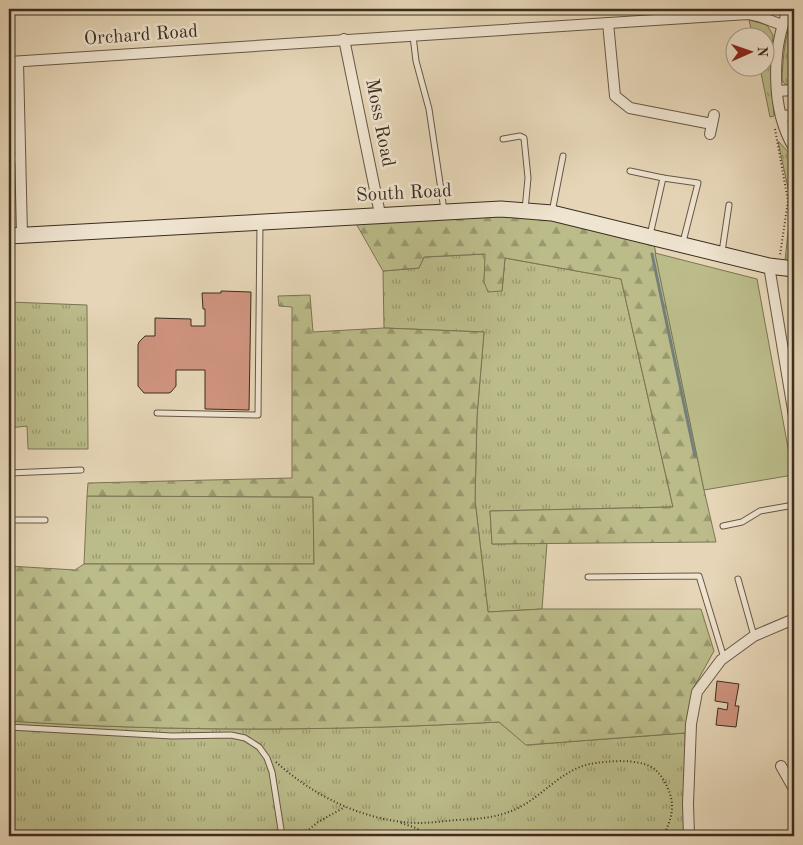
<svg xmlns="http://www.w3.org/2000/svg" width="803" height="845" viewBox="0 0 803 845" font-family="'Old Standard TT',serif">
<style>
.grass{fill:url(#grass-tufts);stroke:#7b7554}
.forest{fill:url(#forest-firs);stroke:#7b7554}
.garden{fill:#bbbc8a;stroke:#7b7554}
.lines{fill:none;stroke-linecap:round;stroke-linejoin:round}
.stream{stroke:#74807b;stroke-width:3}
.building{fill:#cf947f;stroke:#3b2e1f}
.lane-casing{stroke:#665845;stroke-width:7}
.street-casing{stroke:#665845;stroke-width:12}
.secondary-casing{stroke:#3b2e1f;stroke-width:17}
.path{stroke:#3b2e1f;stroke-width:2;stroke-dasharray:1 2.5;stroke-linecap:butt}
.lane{stroke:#efe4d0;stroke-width:5}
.street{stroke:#efe4d0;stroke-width:10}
.secondary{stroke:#efe4d0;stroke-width:15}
.labels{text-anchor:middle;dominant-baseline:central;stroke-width:5;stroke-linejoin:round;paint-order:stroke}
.street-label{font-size:19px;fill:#3b2e1f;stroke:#efe4d0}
</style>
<defs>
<pattern id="grass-tufts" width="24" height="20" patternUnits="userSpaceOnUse" patternTransform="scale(1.25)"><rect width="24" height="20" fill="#bbbc8a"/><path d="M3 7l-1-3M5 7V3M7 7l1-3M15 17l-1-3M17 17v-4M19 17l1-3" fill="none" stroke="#999970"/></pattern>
<pattern id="forest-firs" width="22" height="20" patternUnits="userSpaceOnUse" patternTransform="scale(1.25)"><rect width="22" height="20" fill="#bbbc8a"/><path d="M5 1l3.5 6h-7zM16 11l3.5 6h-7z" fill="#999970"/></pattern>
</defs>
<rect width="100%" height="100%" fill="#e6d6b7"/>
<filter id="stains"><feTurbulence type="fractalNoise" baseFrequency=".004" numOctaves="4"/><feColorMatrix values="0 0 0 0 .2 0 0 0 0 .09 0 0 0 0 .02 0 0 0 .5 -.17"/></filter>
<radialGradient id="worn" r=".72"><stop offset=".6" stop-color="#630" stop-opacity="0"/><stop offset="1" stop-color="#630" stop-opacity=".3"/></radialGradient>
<!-- grass -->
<g class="grass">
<path d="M794,15V87L787,86L782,81C783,58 784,36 794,15Z"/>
<path d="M749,20L767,25L773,35L771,69L774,116L770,117L760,68H766V38L753,37Z"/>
<path d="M778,141L794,158V261H785L791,203Z"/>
<path d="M486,254L484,281L502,291L505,258L621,279L673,507L490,511L492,544L547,543L542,609L488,612L475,500L477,416L484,332L384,328L383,271L419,268L424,257Z"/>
<path d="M9,302L87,305L88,449H28L27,426L9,428Z"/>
<path d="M87,496L313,497L314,564H84Z"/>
<path d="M9,721C172,732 335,731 499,722L527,745L685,733L689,836H9Z"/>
</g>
<!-- forest -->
<g class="forest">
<path d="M466,213L544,216L654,244L704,490L716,542L492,544L490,511L673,507L621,279L505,258L502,291L488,292L484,282L485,254L424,257L419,268L383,271L354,220Z"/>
<path d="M310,295L313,332L384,328L484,332L477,416L475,500L488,612L542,609H701L714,651L694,687L685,733L526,745L499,722C335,731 172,732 9,721V566L75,570L84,564H314L313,497L87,496L88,483L292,478V307L279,306L278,296Z"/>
</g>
<!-- garden -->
<path class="garden" d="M655,253L757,279L793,475L704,490Z"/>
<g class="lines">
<!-- stream -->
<path class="stream" d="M652,254L695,456"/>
</g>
<!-- building -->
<g class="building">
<path d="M221,291L251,292L249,410L205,409V370H176V386L171,392L169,393H144L138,386V345L139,342L145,336H155V318L191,319V326H205V309H203L202,293H221Z"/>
<path d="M717,681L739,684L735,706H739L736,727L716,725L718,708L727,710L728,703L715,701Z"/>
</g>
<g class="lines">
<defs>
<g id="lane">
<path d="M413,36L416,61L429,109L444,210"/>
<path d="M503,139L520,136L524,138L528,178L525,210"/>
<path d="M9,159H20"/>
<path d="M630,171L663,178"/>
<path d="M552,212L563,156"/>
<path d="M650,235L663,178L698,183L683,242"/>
<path d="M722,252L729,205"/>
<path d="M157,413L258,415L260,223"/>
<path d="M9,473L81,470"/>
<path d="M9,520H45"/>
<path d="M723,526L742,522L760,511L794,505"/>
<path d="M588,577L699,576L724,658"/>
<path d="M738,579L754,636"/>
<path d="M792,643L794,648"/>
<path d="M9,727L172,736L231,735L245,738L259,747L267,758L272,772L282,836"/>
</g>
<g id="street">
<path d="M789,9C771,48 771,111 794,148"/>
<path d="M608,23L615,96L630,108L712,124"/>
<path d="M344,39L380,214"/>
<path d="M9,62L748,14L761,17L782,25"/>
<path d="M18,62L22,235"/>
<path d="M777,91L794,90"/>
<path d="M782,116L794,115"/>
<path d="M710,134L714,115"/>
<path d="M769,266L794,416"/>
<path d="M781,766L794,789"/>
<path d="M689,836L688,804L691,724L697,692L721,660L754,636L794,619"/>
</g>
<path id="secondary" d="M9,236L501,209L552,213L769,266L794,269"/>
</defs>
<!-- lane casing -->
<use href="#lane" class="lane-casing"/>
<!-- street casing -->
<use href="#street" class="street-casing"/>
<!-- secondary casing -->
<use href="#secondary" class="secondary-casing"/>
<!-- path -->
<g class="path">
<path d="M775,129L788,201L780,255"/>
<path d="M276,762C315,797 366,822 419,823C431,823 444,821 457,820C477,819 497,818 516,809C542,797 561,770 590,764C606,761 638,758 653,768C660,773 665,781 668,789C671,795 672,801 672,807C672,818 667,827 664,836"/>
<path d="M401,823L416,828L430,836"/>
<path d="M301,836L318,822L345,807"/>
</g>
<!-- lane -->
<use href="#lane" class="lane"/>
<!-- street -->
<use href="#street" class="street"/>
<!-- secondary -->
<use href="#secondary" class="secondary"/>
</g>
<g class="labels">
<!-- street labels -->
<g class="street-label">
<text transform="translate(141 36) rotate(-4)">Orchard Road</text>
<text transform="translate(379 123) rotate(79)">Moss Road</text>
<text transform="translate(404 194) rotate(-3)">South Road</text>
</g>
</g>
<!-- margin -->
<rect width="803" height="845" fill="none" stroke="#e6d6b7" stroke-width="30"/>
<rect x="10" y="10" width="783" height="825" fill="none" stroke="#3b2e1f" stroke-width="2.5"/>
<rect x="15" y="15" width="773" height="815" fill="none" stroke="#3b2e1f"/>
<!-- north arrow -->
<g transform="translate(750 52) rotate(88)"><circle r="24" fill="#efe4d0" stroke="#a79b89"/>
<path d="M0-4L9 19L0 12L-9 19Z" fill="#8f2418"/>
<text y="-8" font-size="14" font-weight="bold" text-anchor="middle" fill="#3b2e1f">N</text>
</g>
<rect width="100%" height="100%" filter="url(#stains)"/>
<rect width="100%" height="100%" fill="url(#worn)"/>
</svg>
